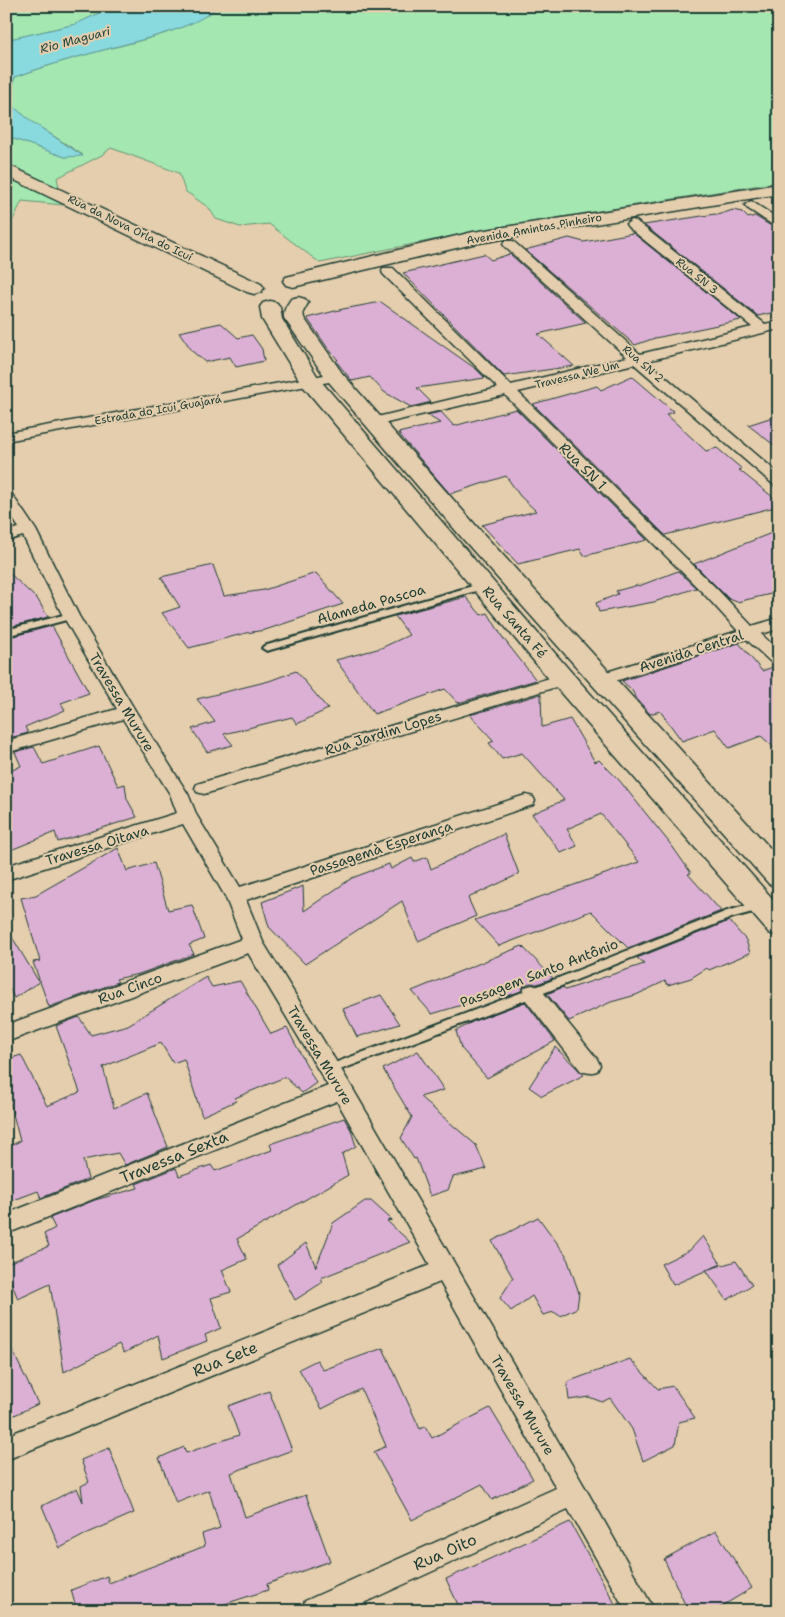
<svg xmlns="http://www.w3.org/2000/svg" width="785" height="1617" viewBox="0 0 785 1617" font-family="'Shantell Sans',sans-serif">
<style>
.green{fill:#a4e7b1;stroke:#629272}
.water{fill:#89dadf;stroke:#5f9b9b}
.building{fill:#dcb0d4;stroke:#1f3d34}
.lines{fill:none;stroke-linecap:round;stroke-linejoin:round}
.lane-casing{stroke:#1f3d34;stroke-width:4}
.street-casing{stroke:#1f3d34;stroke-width:3}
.secondary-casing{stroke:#1f3d34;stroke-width:3}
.lane{fill:#e4cead;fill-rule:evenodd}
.street{fill:#e4cead;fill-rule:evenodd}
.secondary{fill:#e4cead;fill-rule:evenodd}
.labels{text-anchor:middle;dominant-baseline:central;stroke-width:4;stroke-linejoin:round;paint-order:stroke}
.far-street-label{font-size:11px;fill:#1f3d34;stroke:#e4cead}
.far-water-label{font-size:12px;font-style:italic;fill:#24453d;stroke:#e4cead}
.street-label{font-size:14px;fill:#1f3d34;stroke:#e4cead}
.near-street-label{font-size:16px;fill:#1f3d34;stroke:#e4cead}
</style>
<rect width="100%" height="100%" fill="#e4cead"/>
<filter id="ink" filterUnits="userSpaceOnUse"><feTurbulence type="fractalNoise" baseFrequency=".02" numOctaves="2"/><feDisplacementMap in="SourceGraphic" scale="10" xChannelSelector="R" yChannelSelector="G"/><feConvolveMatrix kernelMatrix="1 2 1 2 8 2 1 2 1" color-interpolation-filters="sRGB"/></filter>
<g filter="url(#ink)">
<!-- green -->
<g class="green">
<path d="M6,6H114L76,24L6,40Z"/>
<path d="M218,6H779V182L487,229L320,263L269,224L240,227L216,219L209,208L185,191L179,173L111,148L102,155L57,178L63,205L22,201L6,234V136L65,157L83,155L32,122L9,103L15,77C41,68 68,59 96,52C130,43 194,30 218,6Z"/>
</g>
<!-- water -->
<path class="water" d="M114,6H218C196,29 139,40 107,49C76,57 45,66 15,77L9,103L32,122L83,156L65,157L6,136V40L76,24Z"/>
<!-- building -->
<g class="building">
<path d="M733,210L742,212L748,218L755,216L779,231V311L758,316L644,225L715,214L717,215Z"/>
<path d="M633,233L741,320L655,338L635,345L525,250L569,238L584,242Z"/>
<path d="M484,254L491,260L510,254L586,323L538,334L574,366L504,376L403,273Z"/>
<path d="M381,302L476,369L485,378L417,388L431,402L411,407L384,392L370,377L352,381L336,361L338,360L327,347L307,318L343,309Z"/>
<path d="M221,323L238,338L252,335L262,349L264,361L236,367L230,357L205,362L193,352L179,332Z"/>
<path d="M632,376L674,412L666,414L706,451L717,448L742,469L739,470L779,502V506L665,535L533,404L597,386L601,390Z"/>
<path d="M516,409L647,540L584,556L580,549L518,564L482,525L536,511L520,496L506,476L450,494L398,433L440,423L427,415L441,412L454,426Z"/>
<path d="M779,415V449L748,425Z"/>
<path d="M779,530V592L737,602L729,599L694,564Z"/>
<path d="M213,565L224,596L264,590L316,573L343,604L265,630L246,633L189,648L162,613L180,607L161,577Z"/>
<path d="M6,570L38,600L48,617L6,628Z"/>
<path d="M678,571L696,588L654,602L599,612L596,603L618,594L616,591L638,585L639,586Z"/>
<path d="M466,597L481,615L488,613L503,638L536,680L458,703L445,689L374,714L336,660L381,648L409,635L395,616Z"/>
<path d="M52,626L89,693L61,703L65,710L25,727L28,733L9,738L8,734L6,735V692L8,695L12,694L6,676V638Z"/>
<path d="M739,643L762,671L773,667L776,688L779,687V752L761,736L729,748L715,729L682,741L660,711L650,714L637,699L631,689L622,681Z"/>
<path d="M296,671L328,709L297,724L292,717L224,734L233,745L207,752L192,729L215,722L197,699L269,681Z"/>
<path d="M541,694L542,727L570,719L595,762L599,760L619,780L672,846L691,873L688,874L721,911L628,948L591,911L499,946L475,920L639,862L601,814L567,829L577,846L561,853L532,814L564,800L522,753L502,759L489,743L494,741L470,715Z"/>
<path d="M99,746L118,786L125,784L127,799L137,817L58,842L55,832L6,852V773L21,766L15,752L34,747L43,764Z"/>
<path d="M504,834L519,874L468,898L476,916L418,941L402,901L305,964L269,927L262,902L303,886L304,911L352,878L389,864L391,869L412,858L414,862L427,857L431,869Z"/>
<path d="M118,848L127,871L154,863L168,910L192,905L204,939L189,945L194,954L139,974L116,979L118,982L49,1007L33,962L40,961L21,898L36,895Z"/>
<path d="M729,921L746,940L750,953L709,970L707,968L691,978L668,985L665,981L636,995L611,1002L569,1021L547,994L563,987L565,990L644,964L637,958Z"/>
<path d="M6,927L39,982L14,998L6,981Z"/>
<path d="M522,946L553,978L537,984L531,983L524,985L521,991L500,999L498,994L432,1014L412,991Z"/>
<path d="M206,977L212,987L240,981L271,1034L287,1028L316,1083L302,1093L285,1077L235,1098L236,1101L202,1116L184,1059L173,1063L161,1043L103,1067L114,1108L147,1093L168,1147L125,1165L118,1153L83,1160L88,1179L41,1198L38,1191L6,1203V1148L20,1141L6,1087V1060L21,1055L47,1106L80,1092L56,1026L79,1017L91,1035L128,1025Z"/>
<path d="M381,995L400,1024L357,1037L343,1009Z"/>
<path d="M525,1002L555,1041L487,1078L461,1048L456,1031L474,1021Z"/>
<path d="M555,1047L584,1075L542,1096L529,1087Z"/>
<path d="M418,1051L444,1090L420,1097L476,1145L486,1169L453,1177L448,1190L430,1196L416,1158L414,1159L401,1138L412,1117L383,1069Z"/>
<path d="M344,1118L351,1130L356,1146L342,1154L348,1175L237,1239L247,1259L222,1270L231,1292L211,1298L221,1328L205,1335L207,1341L163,1358L158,1335L124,1353L119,1344L64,1372L50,1284L18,1299L6,1269V1264L49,1246L44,1234L55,1228L50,1218L95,1200L138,1188L136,1184L176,1168L179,1176L211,1165L215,1171L272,1150L270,1144Z"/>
<path d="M365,1201H371L392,1220L387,1221L410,1242L321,1278L323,1282L295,1300L277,1265L306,1243L316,1267L333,1223Z"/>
<path d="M538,1217L566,1255L579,1293L577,1308L560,1316L554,1312L543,1315L532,1296L511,1311L500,1298L513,1278L492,1241Z"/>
<path d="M703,1236L721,1264L673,1285L661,1264L690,1250Z"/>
<path d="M736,1261L752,1285L727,1300L706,1270Z"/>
<path d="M6,1337L38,1404L6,1419Z"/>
<path d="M383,1348L420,1429L425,1426L432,1438L490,1408L533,1479L492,1500L482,1484L412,1520L374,1452L386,1446L361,1389L322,1409L299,1369L317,1360L323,1370Z"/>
<path d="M630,1359L658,1389L673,1386L695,1418L679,1422L675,1445L643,1461L632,1429L610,1398L602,1402L589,1397L569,1400L567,1382Z"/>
<path d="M269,1391L292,1450L231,1473L245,1517L306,1495L330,1561L267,1584L268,1590L203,1611H77L71,1590L107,1576L109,1583L205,1546L202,1534L220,1528L209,1490L176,1503L159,1458L184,1447L186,1453L239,1435L228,1406Z"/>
<path d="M109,1448L134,1513L88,1533L60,1548L42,1506L77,1488L83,1502L81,1486L89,1482L81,1460Z"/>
<path d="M570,1522L619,1611H461L446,1579Z"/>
<path d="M716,1531L752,1588L714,1611H688L664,1559Z"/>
</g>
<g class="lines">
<defs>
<g id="lane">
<path d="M483,583L487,586L486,588L270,650L267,651L262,648L264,646Z"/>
<path d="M71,613L75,616L74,618L6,636V630Z"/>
<path d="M760,902L764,903L765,906L764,909L734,917L536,996L332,1073L328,1075L324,1073L322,1070L324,1067L528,990L727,911Z"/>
</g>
<g id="street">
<path d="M751,201L779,219V229L747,208L745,205Z"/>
<path d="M632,220L636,221L765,324L779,321V329L647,361L779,474V487L774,485L634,364L518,392L717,589L752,626L779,618V629L761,634L779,651V665L773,664L746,639L609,683L603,684L597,683L594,679L597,675L738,631L705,595L505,395L374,426L369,425L367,422L369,419L498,388L383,274L382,271L383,268H393L511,385L627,357L505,247L503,244L505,241H513L640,354L752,327L628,227L626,224Z"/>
<path d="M335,373L340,374L342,377L340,380L6,441V433Z"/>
<path d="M6,491L11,493L36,530L79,616L136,712L188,794L197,816L240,887L519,797L526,795L533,797L535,801L533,805L246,900L263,942L350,1084L583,1484L655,1611H626L568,1509L346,1611H301L305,1601L556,1488L440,1282L6,1460V1436L430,1265L337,1101L6,1234V1214L328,1086L248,953L6,1042V1025L242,939L225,896L183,824L6,880V866L177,813L170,794L123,719L6,753V741L117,709L63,616L23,536L6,541V531L19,528L6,508Z"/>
<path d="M563,674L569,675L572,679L569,683L211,792L204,794L197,792L195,788L197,784Z"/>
<path d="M532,985L539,987L597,1059L600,1065L597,1071L589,1073L581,1071L525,999L522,993L525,987Z"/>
</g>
<g id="secondary">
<path d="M6,164L261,284L264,288L261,292L254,294L247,292L6,176Z"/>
<path d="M779,184V194L473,244L293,287L286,285L283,281L286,277L473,232Z"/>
<path d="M298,297L305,299L308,303L303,312L304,318L342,373L479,529L779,858V887L769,884L463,539L328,381L284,318C283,310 287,305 291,299Z"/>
<path d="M270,301L277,303L280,307L282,319L319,379L572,673L779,906V936L769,933L554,685L303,386L262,319L260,307L263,303Z"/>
</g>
</defs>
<!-- lane casing -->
<use href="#lane" class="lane-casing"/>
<!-- street casing -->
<use href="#street" class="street-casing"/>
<!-- secondary casing -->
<use href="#secondary" class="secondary-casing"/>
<!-- lane -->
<use href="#lane" class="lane"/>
<!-- street -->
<use href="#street" class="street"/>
<!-- secondary -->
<use href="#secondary" class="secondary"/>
</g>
</g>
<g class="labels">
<!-- far-street labels -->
<g class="far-street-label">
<text transform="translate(130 228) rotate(26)">Rua da Nova Orla do Icuí</text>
<text transform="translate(534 229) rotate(-10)">Avenida Amintas Pinheiro</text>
<text transform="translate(697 276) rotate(39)">Rua SN 3</text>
<text transform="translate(643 364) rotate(41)">Rua SN 2</text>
<text transform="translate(577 375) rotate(-14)">Travessa We Um</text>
<text transform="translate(158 410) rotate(-10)">Estrada do Icuí Guajará</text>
</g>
<!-- far-water labels -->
<g class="far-water-label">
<text transform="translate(75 40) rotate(-15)">Rio Maguari</text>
</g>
<!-- street labels -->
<g class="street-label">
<text transform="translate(583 466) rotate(45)">Rua SN 1</text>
<text transform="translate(371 604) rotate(-16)">Alameda Pascoa</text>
<text transform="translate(515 622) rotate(49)">Rua Santa Fé</text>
<text transform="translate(691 651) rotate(-18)">Avenida Central</text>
<text transform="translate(122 702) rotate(59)">Travessa Murure</text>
<text transform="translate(383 733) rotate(-17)">Rua Jardim Lopes</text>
<text transform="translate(97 845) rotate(-17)">Travessa Oitava</text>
<text transform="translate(381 848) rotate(-18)">Passagemà Esperança</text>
<text transform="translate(539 973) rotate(-21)">Passagem Santo Antônio</text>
<text transform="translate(130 988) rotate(-20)">Rua Cinco</text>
<text transform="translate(320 1055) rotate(59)">Travessa Murure</text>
<text transform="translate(523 1405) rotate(60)">Travessa Murure</text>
</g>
<!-- near-street labels -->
<g class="near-street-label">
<text transform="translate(174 1157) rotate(-22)">Travessa Sexta</text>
<text transform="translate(225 1359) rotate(-22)">Rua Sete</text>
<text transform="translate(445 1552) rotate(-24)">Rua Oito</text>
</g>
</g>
<!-- margin -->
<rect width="785" height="1617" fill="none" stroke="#e4cead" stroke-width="25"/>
<rect x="12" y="12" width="760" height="1592" fill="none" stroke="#1f3d34" stroke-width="2" filter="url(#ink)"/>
</svg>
